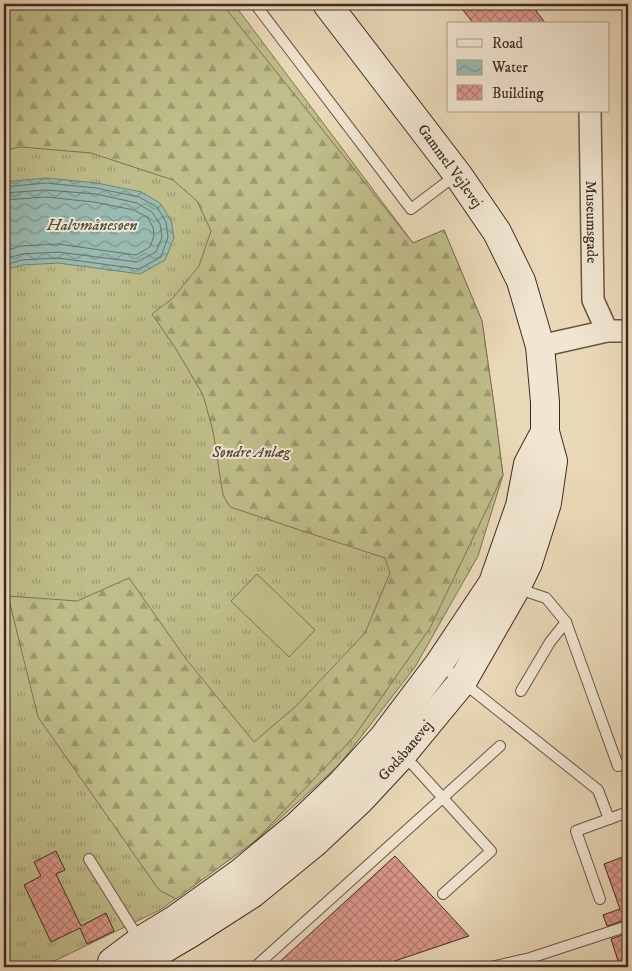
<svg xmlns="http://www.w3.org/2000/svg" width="632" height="971" viewBox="0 0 632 971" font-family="'IM FELL DW Pica',serif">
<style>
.grass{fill:url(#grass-tufts);stroke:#7e7457}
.forest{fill:url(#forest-firs);stroke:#7e7457}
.garden{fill:#bfbd89;stroke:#7e7457}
.water{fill:url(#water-waves);stroke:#738179}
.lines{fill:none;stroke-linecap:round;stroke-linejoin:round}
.shore{stroke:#6a726b;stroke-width:1}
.building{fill:url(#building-cross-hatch);stroke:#3c2b25}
.lane-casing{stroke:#68564a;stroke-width:12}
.street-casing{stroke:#68564a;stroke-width:24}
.secondary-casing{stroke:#3c2b25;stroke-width:30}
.lane{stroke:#f1e6d1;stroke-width:10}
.street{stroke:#f1e6d1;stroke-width:21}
.secondary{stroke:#f1e6d1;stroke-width:28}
.labels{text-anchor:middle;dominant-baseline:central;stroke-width:4;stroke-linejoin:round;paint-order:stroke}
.street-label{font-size:15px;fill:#3c2b25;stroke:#f1e6d1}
.park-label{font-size:15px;font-style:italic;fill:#564839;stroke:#f1e6d1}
.water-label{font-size:16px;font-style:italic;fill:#534f48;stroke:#f1e6d1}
</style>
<defs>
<pattern id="grass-tufts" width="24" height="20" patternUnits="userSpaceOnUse" patternTransform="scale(1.25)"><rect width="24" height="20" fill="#bfbd89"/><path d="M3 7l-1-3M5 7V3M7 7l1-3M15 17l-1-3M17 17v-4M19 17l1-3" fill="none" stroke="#9c9a70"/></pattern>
<pattern id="forest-firs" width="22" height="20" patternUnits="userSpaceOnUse" patternTransform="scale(1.25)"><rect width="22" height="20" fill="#bfbd89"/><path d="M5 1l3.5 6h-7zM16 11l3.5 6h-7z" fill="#9c9a70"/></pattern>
<pattern id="water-waves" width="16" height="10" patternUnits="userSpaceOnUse" patternTransform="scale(1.25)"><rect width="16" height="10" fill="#98bab1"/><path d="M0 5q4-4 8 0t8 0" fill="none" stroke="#7d9790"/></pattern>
<pattern id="building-cross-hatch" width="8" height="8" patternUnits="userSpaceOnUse" patternTransform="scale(1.25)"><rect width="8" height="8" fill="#dd988c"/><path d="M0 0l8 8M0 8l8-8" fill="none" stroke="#b47c72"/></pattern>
</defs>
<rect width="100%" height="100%" fill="#ead9b8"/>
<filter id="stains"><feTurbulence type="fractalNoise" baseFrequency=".004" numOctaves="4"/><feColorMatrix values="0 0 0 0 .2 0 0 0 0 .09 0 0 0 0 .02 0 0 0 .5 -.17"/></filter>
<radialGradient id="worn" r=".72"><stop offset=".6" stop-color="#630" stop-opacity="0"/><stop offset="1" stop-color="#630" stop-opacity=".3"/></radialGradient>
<!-- grass -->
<path class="grass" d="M4,4H234L413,243L444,230L482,321L494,405L503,475L478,556L415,667L340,764L255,841L160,910L42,967H4Z"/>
<!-- forest -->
<path class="forest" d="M4,4H222L413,243L444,230L482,321L494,405L503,475L430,628L353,738L255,841L176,899L159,890L38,717L8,596L77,601L129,578L186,659L254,742L296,706L365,633L390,573L385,558L230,507L223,495L213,431L203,395L176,349L152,314L173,298L199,266L211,231L197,201L173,180L91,153L21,147L4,150Z"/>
<!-- garden -->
<path class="garden" d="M257,574L315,630L289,657L231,601Z"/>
<!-- water -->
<path class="water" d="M46,178L97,183L141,192L160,203L171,220L174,238L165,260L140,274L58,263L23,265L4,270V182Z"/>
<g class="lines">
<!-- shore -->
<g class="shore">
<path d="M4,187L46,183L96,188L139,197L157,207L166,222L168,237L161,257L139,269L58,258L22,260L4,265"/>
<path d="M4,193L46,190L96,194L137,203L152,212L160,224L162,237L156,252L137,262L58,252L22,254L4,259"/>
<path d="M4,200L46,197L94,202L134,210L147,217L153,227L154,236L150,247L136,255L58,244L21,246L4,251"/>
</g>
</g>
<!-- building -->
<g class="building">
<path d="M458,4H531L546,24H474Z"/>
<path d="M56,851L65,870L56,874L81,926L106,913L114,931L87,944L80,928L51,942L24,885L41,876L34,862Z"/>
<path d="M628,855V919L607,926L603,915L620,909L604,864Z"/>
<path d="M395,856L469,936L377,967H274Z"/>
<path d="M628,933V967H620L611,939Z"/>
</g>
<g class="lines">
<defs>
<g id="lane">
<path d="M255,4L411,209L456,175"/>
<path d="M516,588L546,598L566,622L618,766L628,763"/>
<path d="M440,664L598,790L609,819L628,812"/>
<path d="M521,691L550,642L566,622"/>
<path d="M402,756L413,765L491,851L443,894"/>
<path d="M89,859L140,941"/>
<path d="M600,899L576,831L609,819"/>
<path d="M255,967L500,746"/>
<path d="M491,967L530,958L628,926"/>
</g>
<g id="street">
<path id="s1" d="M590,111L593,300L607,331"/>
<path d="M540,346L607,331H628"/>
</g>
<g id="secondary">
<path d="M112,962L140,941L176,919L239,874L297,826L342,783L383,738L439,664L493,583L520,506L528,464L545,432"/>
<path id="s2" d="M122,967L150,957L189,934L253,893L313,844L360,800L401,756L462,682L516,588L528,563L547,503L553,461L545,432V402L540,346L521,281L497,232L458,175L327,4"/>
</g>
</defs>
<!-- lane casing -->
<use href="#lane" class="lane-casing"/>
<!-- street casing -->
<use href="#street" class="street-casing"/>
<!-- secondary casing -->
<use href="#secondary" class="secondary-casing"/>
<!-- lane -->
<use href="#lane" class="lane"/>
<!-- street -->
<use href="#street" class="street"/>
<!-- secondary -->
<use href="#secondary" class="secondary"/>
</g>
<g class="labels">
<!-- street labels -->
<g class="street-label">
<text transform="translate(450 166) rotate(54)">Gammel Vejlevej</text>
<text stroke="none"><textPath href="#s1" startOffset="111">Museumsgade</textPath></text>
<text stroke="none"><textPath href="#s2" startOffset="360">Godsbanevej</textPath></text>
</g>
<!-- park labels -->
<g class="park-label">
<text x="251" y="452">Søndre Anlæg</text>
</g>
<!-- water labels -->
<g class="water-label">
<text x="92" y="225">Halvmånesøen</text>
</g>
</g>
<!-- margin -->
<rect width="632" height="971" fill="none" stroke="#ead9b8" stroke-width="20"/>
<rect x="5" y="5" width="622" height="961" fill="none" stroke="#3c2b25" stroke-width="2.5"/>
<rect x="10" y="10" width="612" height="951" fill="none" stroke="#3c2b25"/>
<!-- legend -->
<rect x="447" y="22" width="162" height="90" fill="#f1e6d1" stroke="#a99b8c"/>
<rect x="457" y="39" width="25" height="8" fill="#f1e6d1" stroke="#a99b8c"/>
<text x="492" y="48" font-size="15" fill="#3c2b25">Road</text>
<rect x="457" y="60" width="25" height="15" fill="url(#water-waves)" stroke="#a99b8c"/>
<text x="492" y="72" font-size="15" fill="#3c2b25">Water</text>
<rect x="457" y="85" width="25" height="15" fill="url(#building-cross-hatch)" stroke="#a99b8c"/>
<text x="492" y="98" font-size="15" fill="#3c2b25">Building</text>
<rect width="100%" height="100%" filter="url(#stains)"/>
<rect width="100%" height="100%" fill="url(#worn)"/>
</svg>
